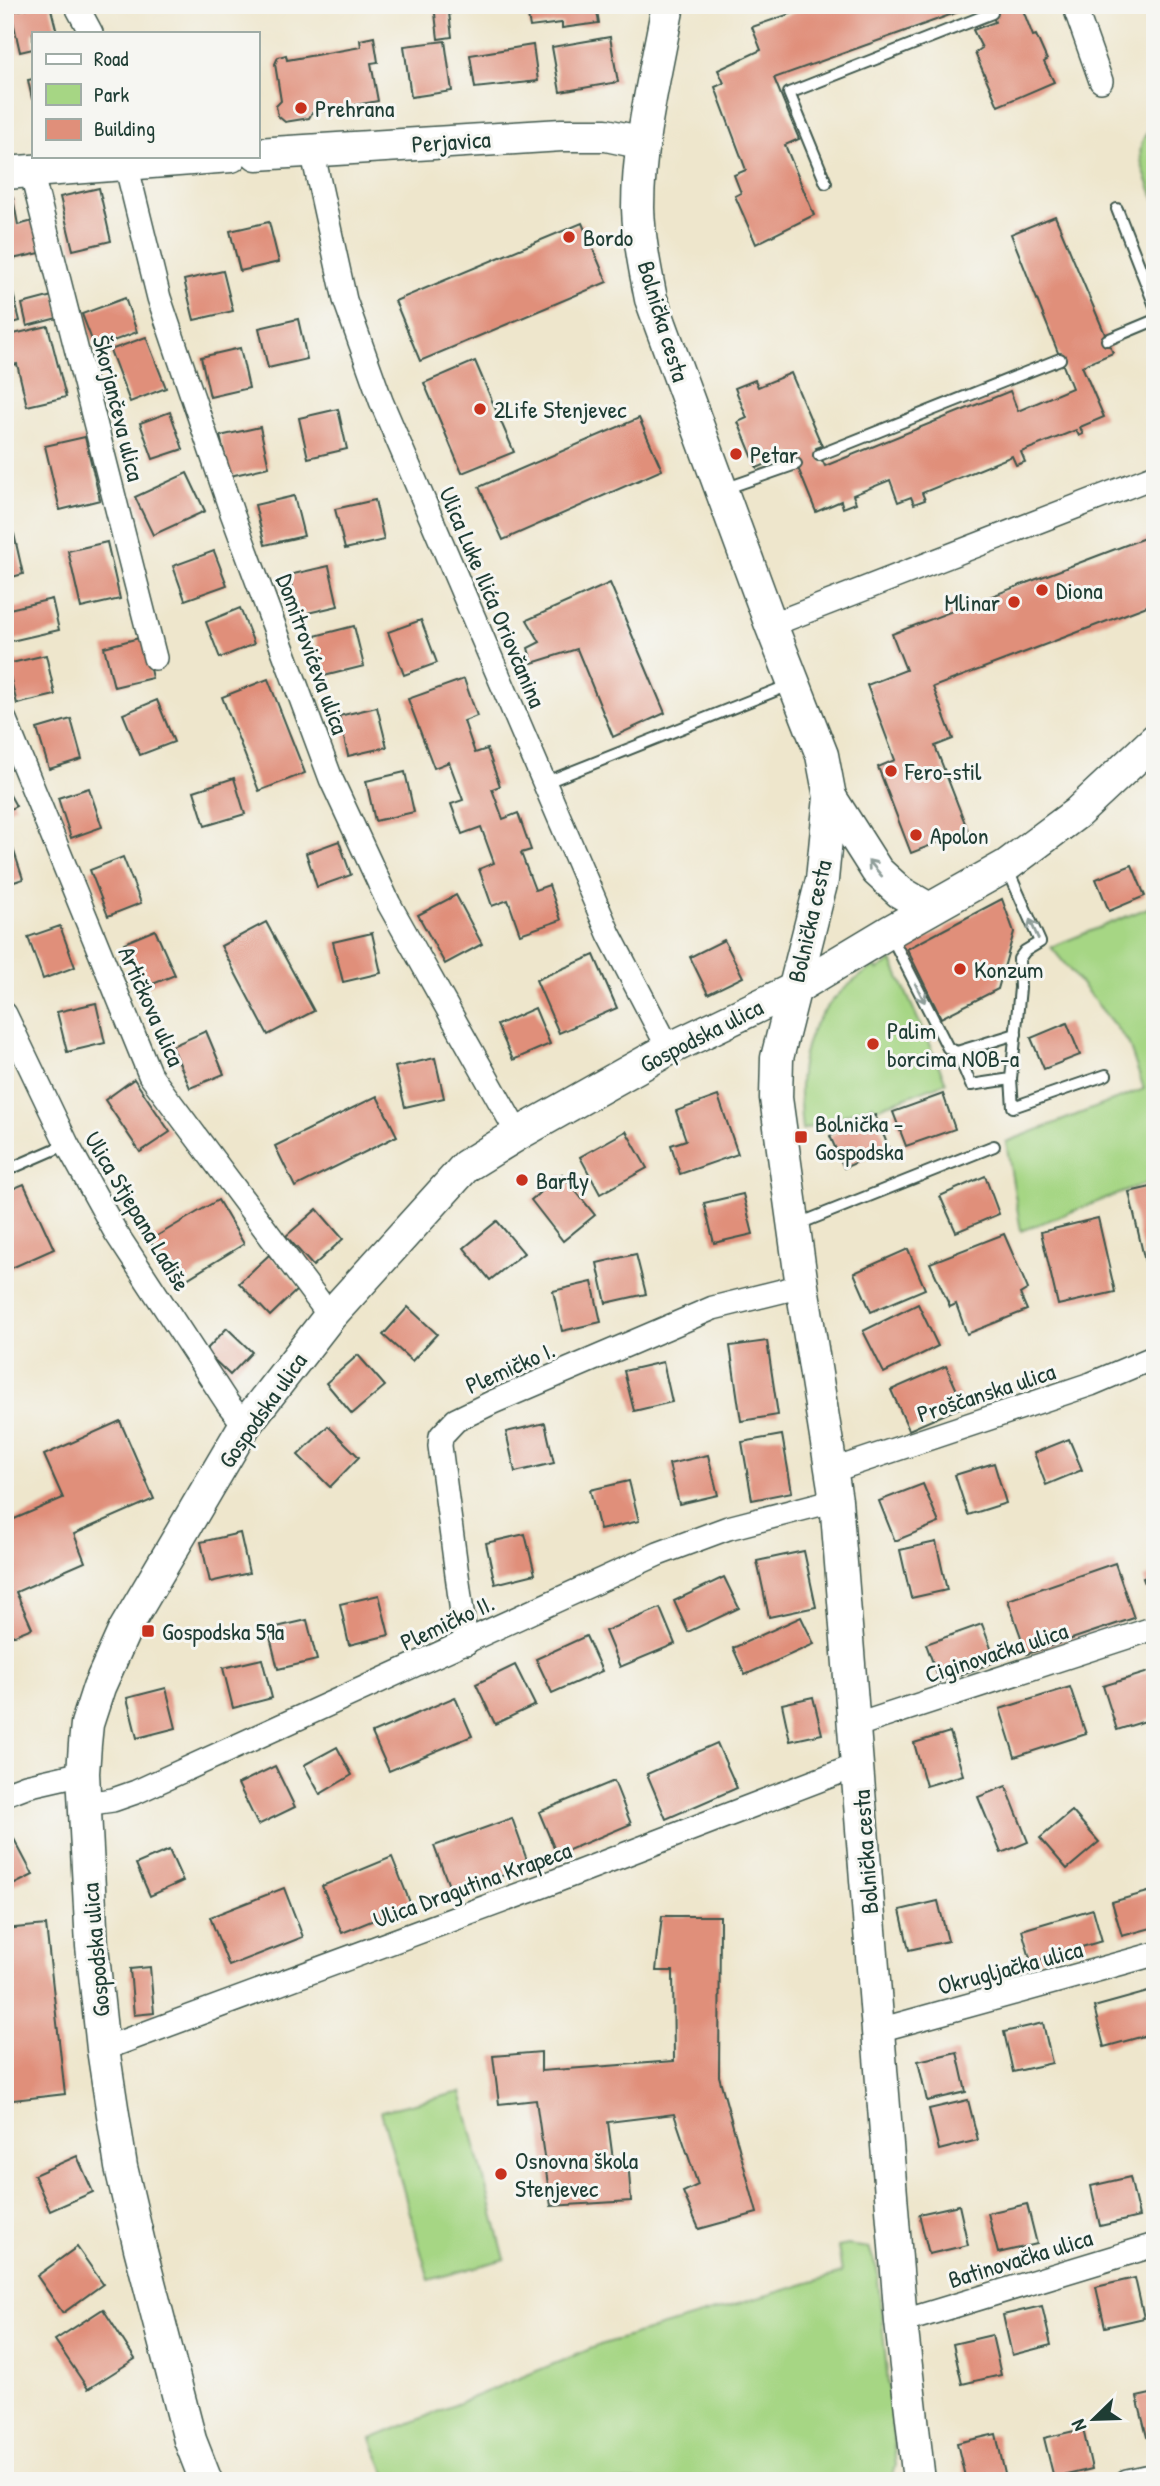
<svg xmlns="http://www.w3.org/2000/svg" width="1160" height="2486" viewBox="0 0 1160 2486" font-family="'Patrick Hand',sans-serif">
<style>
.green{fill:#a6d684;stroke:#628a5c;stroke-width:2}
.building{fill:#e08f7a}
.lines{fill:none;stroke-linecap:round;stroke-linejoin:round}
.lane-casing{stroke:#3e564b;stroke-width:14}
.street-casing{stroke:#3e564b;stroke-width:26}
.secondary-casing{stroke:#3e564b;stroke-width:35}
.lane{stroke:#fff;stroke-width:10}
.street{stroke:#fff;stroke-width:23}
.secondary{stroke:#fff;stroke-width:32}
.oneway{stroke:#8f9e9a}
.poi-dot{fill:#c8321e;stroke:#f6f6f2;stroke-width:2.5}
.labels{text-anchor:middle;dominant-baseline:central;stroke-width:6;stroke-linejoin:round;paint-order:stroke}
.poi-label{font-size:24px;fill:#1f3d34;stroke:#f6f6f2;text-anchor:start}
.street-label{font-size:24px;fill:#1f3d34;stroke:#f6f6f2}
</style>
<rect width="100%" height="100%" fill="#f6f6f2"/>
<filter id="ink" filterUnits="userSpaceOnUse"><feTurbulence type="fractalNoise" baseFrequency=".0143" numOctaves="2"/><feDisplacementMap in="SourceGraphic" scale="14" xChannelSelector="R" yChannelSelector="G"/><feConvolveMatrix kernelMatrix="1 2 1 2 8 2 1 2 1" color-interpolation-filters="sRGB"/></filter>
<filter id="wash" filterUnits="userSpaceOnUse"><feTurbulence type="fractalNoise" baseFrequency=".00686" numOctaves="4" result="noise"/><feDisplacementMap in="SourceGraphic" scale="28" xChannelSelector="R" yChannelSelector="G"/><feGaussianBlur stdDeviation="1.57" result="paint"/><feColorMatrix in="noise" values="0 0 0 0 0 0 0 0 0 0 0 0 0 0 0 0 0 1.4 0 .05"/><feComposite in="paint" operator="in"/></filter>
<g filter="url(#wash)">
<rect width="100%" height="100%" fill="#eee6cc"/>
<!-- green -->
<g class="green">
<path d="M1155,125V200C1145,174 1128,145 1155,125Z"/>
<path d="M1155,905V1180L1021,1231L1006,1142L1144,1089L1128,1042L1051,947Z"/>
<path d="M892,961L946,1082L875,1109L873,1105L802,1130C794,1053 807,1009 875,966L877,970Z"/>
<path d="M461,2092L505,2259L429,2280L381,2111Z"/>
<path d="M848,2245L869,2248L877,2269L896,2466L891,2481H389L371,2439L600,2345L842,2273L838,2247Z"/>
</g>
<g id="blocks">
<!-- building -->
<g class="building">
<path d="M40,5H50L57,33H33V49L20,52L11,12Z"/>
<path d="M434,5H448L452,37L438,39Z"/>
<path d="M526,5H596L599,23L562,28V23L530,27Z"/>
<path d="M816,5L975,6L774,78L799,139L785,145L814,215L756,244L735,196L741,193L734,175L746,170L715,87L724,83L718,70L761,50L752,27Z"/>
<path d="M989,5H1021L1033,36L1036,35L1047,60L1044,62L1054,82L998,106L975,53L982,48L973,30L995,22Z"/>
<path d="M374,37L378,62L371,63L378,101L312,113L309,118L285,122L278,116L276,106L281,101L275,64L278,57L286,55L287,60L361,47L360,40Z"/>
<path d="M610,37L618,82L560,92L552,47Z"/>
<path d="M445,41L452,91L411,97L404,46Z"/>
<path d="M533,45L538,81L475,88L470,55Z"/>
<path d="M33,79V99H32L28,80Z"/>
<path d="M99,188L111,241L73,250L60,197Z"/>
<path d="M13,198L18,225L37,220L45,252L12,259L5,232V200Z"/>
<path d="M1055,216L1113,353L1082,366L1104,417L1080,427L1083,434L1079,436L1076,430L1021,452L1025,462L1016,465L1012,456L922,493L925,500L914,504L911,497L898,502L890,480L853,495L856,503L843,508L841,501L816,512L792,453L757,468L738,422L747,418L735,388L755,380L758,387L791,373L822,446L816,448L825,466L1010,391L1018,411L1072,388L1011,234Z"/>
<path d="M269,222L279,262L240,271L230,231Z"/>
<path d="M582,223L607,282L420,361L395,301Z"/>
<path d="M223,271L233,311L194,320L184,280Z"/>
<path d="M5,273H8L20,321L5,325Z"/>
<path d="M56,295L61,317L27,326L22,304Z"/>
<path d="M125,298L137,332L95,348L82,314Z"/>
<path d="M298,319L307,359L268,368L259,328Z"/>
<path d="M48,326L66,397L27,406L17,364L5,367V336Z"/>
<path d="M146,337L166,388L130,402L110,350Z"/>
<path d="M240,348L249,388L210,397L201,357Z"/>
<path d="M475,361L514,452L462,473L424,383Z"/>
<path d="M338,409L347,449L308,458L299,418Z"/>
<path d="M170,412L183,449L153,459L140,423Z"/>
<path d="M639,418L662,470L503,540L479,487Z"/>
<path d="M260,427L269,467L230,476L220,436Z"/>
<path d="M85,437L100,500L60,510L45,446Z"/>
<path d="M187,473L205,511L153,535L135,497Z"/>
<path d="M294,496L304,536L265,545L255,505Z"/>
<path d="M375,500L384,540L345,549L335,509Z"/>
<path d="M14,534L23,574L5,579V536Z"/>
<path d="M1155,534V603L933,687L953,739L935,746L968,831L911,853L878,767L895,760L867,685L906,670L892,634Z"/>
<path d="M107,542L120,599L81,608L68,551Z"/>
<path d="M214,551L227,585L185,600L173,566Z"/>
<path d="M329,566L338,606L299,615L289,575Z"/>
<path d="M610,583L665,713L613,737L577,649L532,663L528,648L540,642L527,620Z"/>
<path d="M52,599L59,630L7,642L5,610Z"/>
<path d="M240,608L254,644L220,658L206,622Z"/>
<path d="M421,620L437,663L404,675L388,632Z"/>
<path d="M354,626L364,666L324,676L315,636Z"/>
<path d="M143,637L152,678L114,687L104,647Z"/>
<path d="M46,655L55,695L17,704L7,664Z"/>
<path d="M268,679L305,773L259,791L222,697Z"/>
<path d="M464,679L477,716L464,721L475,753L487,749L500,786L492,789L503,819L518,813L531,850L521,853L535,890L549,885L561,920L520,934L508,900L492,906L479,869L494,863L481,827L462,834L451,804L463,800L449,762L434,768L408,699Z"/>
<path d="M157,700L174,742L140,755L123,714Z"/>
<path d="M377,707L387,747L348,756L339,716Z"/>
<path d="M71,719L82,759L49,769L37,729Z"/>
<path d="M405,772L414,812L375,821L366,781Z"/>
<path d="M234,778L245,814L205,826L194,791Z"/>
<path d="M5,786L16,806L5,812Z"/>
<path d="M89,788L102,827L71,838L58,798Z"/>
<path d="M10,839L23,879L5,885V840Z"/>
<path d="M339,841L351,875L317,887L306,853Z"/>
<path d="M123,857L141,903L108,916L90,870Z"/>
<path d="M1132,865L1145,896L1109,911L1096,879Z"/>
<path d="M456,895L482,944L445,964L418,915Z"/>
<path d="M1002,899L1014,932L998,989L941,1018L907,949Z"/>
<path d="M266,922L314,1011L268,1035L221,946Z"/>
<path d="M60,926L75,967L43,979L28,937Z"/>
<path d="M155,930L175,975L143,988L124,943Z"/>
<path d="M372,933L381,973L343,982L333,942Z"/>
<path d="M724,940L743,977L708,994L690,957Z"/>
<path d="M594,955L617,1008L559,1033L536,980Z"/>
<path d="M96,1003L105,1043L67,1052L57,1012Z"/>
<path d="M535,1008L550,1044L513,1060L497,1025Z"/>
<path d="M1067,1023L1080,1055L1044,1069L1031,1038Z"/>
<path d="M206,1031L224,1074L190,1088L172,1046Z"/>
<path d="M435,1058L444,1098L405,1107L395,1067Z"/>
<path d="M134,1079L170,1132L140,1152L105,1100Z"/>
<path d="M943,1094L955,1129L906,1146L893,1112Z"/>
<path d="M377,1096L397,1136L295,1187L275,1146Z"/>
<path d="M718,1096L738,1154L680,1174L671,1145L686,1140L676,1111Z"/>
<path d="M875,1115L889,1148L844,1168L830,1136Z"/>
<path d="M626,1131L647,1168L600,1194L580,1157Z"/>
<path d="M562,1174L595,1215L563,1241L531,1200Z"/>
<path d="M985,1176L999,1214L956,1232L940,1196Z"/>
<path d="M24,1184L54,1249L5,1271V1192Z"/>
<path d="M1155,1186V1260L1145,1262L1129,1192Z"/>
<path d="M743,1194L753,1234L714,1243L704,1203Z"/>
<path d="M218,1200L244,1244L177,1285L150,1240Z"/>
<path d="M317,1209L343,1239L313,1266L286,1236Z"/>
<path d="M1098,1218L1115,1292L1058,1305L1041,1232Z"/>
<path d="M497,1221L524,1253L490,1280L464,1248Z"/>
<path d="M1004,1234L1028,1289L1020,1294L1027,1310L967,1334L956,1304L950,1307L930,1263Z"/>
<path d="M908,1249L925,1289L871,1312L854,1273Z"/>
<path d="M636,1254L646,1294L606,1303L597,1263Z"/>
<path d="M269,1255L299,1288L270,1316L239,1283Z"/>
<path d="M592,1282L601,1322L562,1331L553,1291Z"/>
<path d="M918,1304L938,1346L884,1373L863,1331Z"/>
<path d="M408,1307L437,1334L412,1361L383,1335Z"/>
<path d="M227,1328L252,1352L230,1375L205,1351Z"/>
<path d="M767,1341L778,1415L741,1421L730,1346Z"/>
<path d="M358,1355L385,1386L352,1414L326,1383Z"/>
<path d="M663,1362L672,1402L634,1411L624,1371Z"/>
<path d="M946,1366L964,1406L909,1430L891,1390Z"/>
<path d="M120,1421L154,1499L74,1534L85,1562L16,1592L32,1628L5,1639V1523L63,1498L44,1455Z"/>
<path d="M545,1423L554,1463L515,1472L506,1432Z"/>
<path d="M328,1426L359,1457L330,1487L298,1455Z"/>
<path d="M782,1435L792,1492L752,1500L742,1442Z"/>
<path d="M1069,1439L1082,1470L1046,1485L1034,1453Z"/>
<path d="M708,1455L718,1495L679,1504L669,1464Z"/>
<path d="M994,1463L1006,1503L968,1515L955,1475Z"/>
<path d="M629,1481L639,1521L600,1530L590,1490Z"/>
<path d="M923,1484L939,1523L895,1541L879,1501Z"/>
<path d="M240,1533L249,1573L210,1582L201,1542Z"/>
<path d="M525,1534L535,1574L495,1584L486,1543Z"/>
<path d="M936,1542L947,1590L911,1598L900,1550Z"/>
<path d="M804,1551L816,1607L769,1617L757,1561Z"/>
<path d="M1115,1563L1134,1618L1027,1654L1008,1600Z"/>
<path d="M1155,1574V1608H1154L1143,1578Z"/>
<path d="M724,1577L739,1608L688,1632L674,1601Z"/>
<path d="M379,1595L389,1635L349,1645L340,1604Z"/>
<path d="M660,1608L675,1644L620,1667L605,1631Z"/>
<path d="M801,1617L814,1644L745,1675L733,1648Z"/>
<path d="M307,1620L317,1660L278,1669L268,1629Z"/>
<path d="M982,1624L996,1662L940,1682L926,1644Z"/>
<path d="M586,1636L602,1671L552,1693L536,1659Z"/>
<path d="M262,1659L272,1698L233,1708L223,1668Z"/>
<path d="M515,1665L535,1705L495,1724L476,1684Z"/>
<path d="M1155,1670V1718L1117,1730L1103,1686Z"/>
<path d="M1070,1687L1086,1734L1015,1757L1000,1709Z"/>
<path d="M166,1688L176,1728L137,1738L127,1698Z"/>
<path d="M455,1697L472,1736L389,1771L372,1733Z"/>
<path d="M813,1697L822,1734L790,1741L782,1704Z"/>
<path d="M950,1732L963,1775L926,1786L914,1743Z"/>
<path d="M717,1743L737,1788L666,1819L647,1774Z"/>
<path d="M337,1747L352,1775L320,1794L304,1765Z"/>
<path d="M275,1766L295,1807L258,1825L238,1784Z"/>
<path d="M614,1781L631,1824L557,1855L539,1812Z"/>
<path d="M1006,1786L1028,1842L1001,1853L978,1797Z"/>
<path d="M1072,1811L1099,1842L1067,1869L1040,1838Z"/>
<path d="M512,1818L529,1866L452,1894L434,1846Z"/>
<path d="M14,1839L33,1875L5,1889V1843Z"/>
<path d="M169,1850L183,1881L150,1896L136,1864Z"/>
<path d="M392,1857L411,1905L342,1933L322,1886Z"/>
<path d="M284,1888L303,1937L229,1966L210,1917Z"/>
<path d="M1155,1890V1927L1122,1936L1112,1902Z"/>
<path d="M938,1901L948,1941L909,1950L900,1910Z"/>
<path d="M1093,1909L1102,1941L1031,1962L1022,1930Z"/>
<path d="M662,1916H720L719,2076L757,2213L699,2229L683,2192L698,2185L674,2114L608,2122L613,2160L628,2158L631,2201L551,2206L536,2100L499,2104L493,2056L541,2052V2071L674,2061L673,1971H656Z"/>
<path d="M46,1925L65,2094L5,2101V1929Z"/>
<path d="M150,1967L154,2013L134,2015L130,1969Z"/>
<path d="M1155,1990V2033L1104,2047L1094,2007Z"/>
<path d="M1043,2023L1052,2063L1013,2072L1004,2032Z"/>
<path d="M957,2052L966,2092L927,2101L918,2061Z"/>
<path d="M968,2100L978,2140L939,2150L929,2109Z"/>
<path d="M77,2156L93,2192L50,2211L34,2175Z"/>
<path d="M1130,2177L1139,2217L1100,2226L1091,2186Z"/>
<path d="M1027,2204L1037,2244L998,2253L988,2213Z"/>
<path d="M959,2205L968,2245L929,2254L919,2214Z"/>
<path d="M77,2247L103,2284L63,2313L37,2276Z"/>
<path d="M1135,2278L1144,2318L1105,2327L1096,2287Z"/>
<path d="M1042,2306L1051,2345L1012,2355L1003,2315Z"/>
<path d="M103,2309L135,2359L88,2389L55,2340Z"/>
<path d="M992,2335L1001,2375L962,2384L953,2344Z"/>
<path d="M1155,2393V2435L1147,2437L1137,2397Z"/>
<path d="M1083,2429L1092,2469L1054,2478L1044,2438Z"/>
<path d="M996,2434L1005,2474L976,2481H966L957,2443Z"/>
</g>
</g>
</g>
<g filter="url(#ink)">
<use href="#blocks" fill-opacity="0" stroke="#3e564b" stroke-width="2"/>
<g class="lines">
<defs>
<g id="lane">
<path d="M826,183L789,93L992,13"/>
<path d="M1117,209L1155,306"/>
<path d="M1107,340L1155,320"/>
<path d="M819,455L1060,359"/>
<path d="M724,489L796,464"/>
<path d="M544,783L792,684"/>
<path d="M1007,868L1040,942L1025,951L1019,959L1020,988L1011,1079L1013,1107L1106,1075"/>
<path d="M890,934L948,1048L957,1052L971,1085L1011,1079"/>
<path d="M957,1052L1016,1034"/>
<path d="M5,1171L67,1144"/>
<path d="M796,1225L994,1146"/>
</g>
<g id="street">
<path d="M76,5L91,33"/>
<path d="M1074,5L1101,81"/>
<path d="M312,150L345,300L381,401L609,934L669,1049"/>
<path d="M126,164L159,298L232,513L331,779L389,904L518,1134"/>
<path d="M31,171L155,658"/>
<path d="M771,625L1155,476"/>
<path d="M5,720L150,1075L330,1316"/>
<path d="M5,1014L67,1144L116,1233L228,1404L245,1425"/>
<path d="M831,1471L1091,1384L1155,1357"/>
<path d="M466,1643L440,1446L441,1436L456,1420L493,1402L713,1308L802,1286"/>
<path d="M854,1726L1155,1628"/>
<path d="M5,1794L26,1786L83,1773"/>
<path d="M85,1804L113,1800L136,1792L658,1554L728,1528L836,1500"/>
<path d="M879,2030L1155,1954"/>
<path d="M103,2049L540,1887L858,1765"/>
<path d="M901,2322L1155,2245"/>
<path d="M1127,2481L1155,2475"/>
</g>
<g id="secondary">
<path d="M668,5C656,72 638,141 638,208C639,239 645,269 651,299L771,625L822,755L830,797L822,880L777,1058L776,1098L802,1286L836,1500L901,2322L919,2481"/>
<path d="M257,154L562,135H606L644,143"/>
<path d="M5,173L231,156"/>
<path d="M830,797L877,871L900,892L929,909"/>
<path d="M206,2481L190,2440L140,2248L121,2167L103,2049L92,1946L83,1773L85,1744L87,1724L99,1687L125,1629L245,1425L330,1316L466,1166L518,1134L669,1049L794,989L889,932L1006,866L1077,813L1155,740"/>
</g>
</defs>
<!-- lane casing -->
<use href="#lane" class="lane-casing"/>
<!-- street casing -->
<use href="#street" class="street-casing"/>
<!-- secondary casing -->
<use href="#secondary" class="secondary-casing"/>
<!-- lane -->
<use href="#lane" class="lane"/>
<!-- street -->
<use href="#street" class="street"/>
<!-- secondary -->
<use href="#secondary" class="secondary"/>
</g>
<!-- one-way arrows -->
<defs><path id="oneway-shaft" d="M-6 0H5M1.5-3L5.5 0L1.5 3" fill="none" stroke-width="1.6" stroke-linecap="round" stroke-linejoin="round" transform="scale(1.75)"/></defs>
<g class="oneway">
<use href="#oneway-shaft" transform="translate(875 868) rotate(-130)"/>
<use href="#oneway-shaft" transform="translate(1034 929) rotate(-114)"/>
<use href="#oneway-shaft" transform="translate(920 993) rotate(63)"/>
</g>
</g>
<!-- markers -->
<g class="poi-dot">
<circle cx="301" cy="108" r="7"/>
<circle cx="569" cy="237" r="7"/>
<circle cx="480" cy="409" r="7"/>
<circle cx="736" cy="454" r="7"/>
<circle cx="1042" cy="590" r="7"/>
<circle cx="1014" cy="602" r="7"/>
<circle cx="891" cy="771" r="7"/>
<circle cx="916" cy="835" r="7"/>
<circle cx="960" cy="969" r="7"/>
<circle cx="873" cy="1044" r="7"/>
<rect x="794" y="1130" width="14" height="14" rx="3.5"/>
<circle cx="522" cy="1180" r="7"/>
<rect x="141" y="1624" width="14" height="14" rx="3.5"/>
<circle cx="501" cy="2174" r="7"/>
</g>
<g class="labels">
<!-- poi labels -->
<g class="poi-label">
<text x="315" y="108">Prehrana</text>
<text x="583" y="237">Bordo</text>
<text x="494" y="409">2Life Stenjevec</text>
<text x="750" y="454">Petar</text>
<text x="1056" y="590">Diona</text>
<text x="1000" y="602" text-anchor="end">Mlinar</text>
<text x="905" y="771">Fero-stil</text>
<text x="930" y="835">Apolon</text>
<text x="974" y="969">Konzum</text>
<text x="887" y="1030">Palim<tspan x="887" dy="28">borcima NOB-a</tspan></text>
<text x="815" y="1123">Bolnička -<tspan x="815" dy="28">Gospodska</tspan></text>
<text x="536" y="1180">Barfly</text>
<text x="162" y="1631">Gospodska 59a</text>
<text x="515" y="2160">Osnovna škola<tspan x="515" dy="28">Stenjevec</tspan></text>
</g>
<!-- street labels -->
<g class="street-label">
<text transform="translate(451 141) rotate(-4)">Perjavica</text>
<text transform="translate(664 321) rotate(73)">Bolnička cesta</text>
<text transform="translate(119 408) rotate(76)">Škorjančeva ulica</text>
<text transform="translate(493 597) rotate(67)">Ulica Luke Ilića Oriovčanina</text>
<text transform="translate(313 654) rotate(70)">Domitrovićeva ulica</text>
<text transform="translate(809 921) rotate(-77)">Bolnička cesta</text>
<text transform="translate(152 1006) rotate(66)">Artičkova ulica</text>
<text transform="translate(701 1035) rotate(-27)">Gospodska ulica</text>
<text transform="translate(138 1211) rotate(59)">Ulica Stjepana Ladiše</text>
<text transform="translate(510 1367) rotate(-24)">Plemičko I.</text>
<text transform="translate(986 1392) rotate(-18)">Proščanska ulica</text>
<text transform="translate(262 1410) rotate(-55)">Gospodska ulica</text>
<text transform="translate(447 1622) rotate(-25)">Plemičko II.</text>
<text transform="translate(996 1652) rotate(-18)">Ciginovačka ulica</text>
<text transform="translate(865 1852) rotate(-94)">Bolnička cesta</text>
<text transform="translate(472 1884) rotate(-20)">Ulica Dragutina Krapeca</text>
<text transform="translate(95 1950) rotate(-95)">Gospodska ulica</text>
<text transform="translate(1010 1967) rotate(-15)">Okrugljačka ulica</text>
<text transform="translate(1020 2258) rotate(-17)">Batinovačka ulica</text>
</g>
</g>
<!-- margin -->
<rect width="1160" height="2486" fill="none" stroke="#f6f6f2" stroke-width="28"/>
<!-- legend -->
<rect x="32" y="32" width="228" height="126" fill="#f6f6f2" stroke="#a0aca6" stroke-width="2"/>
<rect x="46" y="54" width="35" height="10" fill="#ffffff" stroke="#a0aca6" stroke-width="2"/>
<text x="94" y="66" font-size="21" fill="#1f3d34">Road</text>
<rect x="46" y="84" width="35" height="21" fill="#a6d684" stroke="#a0aca6" stroke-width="2"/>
<text x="94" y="102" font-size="21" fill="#1f3d34">Park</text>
<rect x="46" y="119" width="35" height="21" fill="#e08f7a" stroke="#a0aca6" stroke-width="2"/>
<text x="94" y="136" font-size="21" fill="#1f3d34">Building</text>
<!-- north arrow -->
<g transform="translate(1094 2419) rotate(247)" stroke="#f6f6f2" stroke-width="5" paint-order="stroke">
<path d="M0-5L12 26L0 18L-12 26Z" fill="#1f3d34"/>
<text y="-10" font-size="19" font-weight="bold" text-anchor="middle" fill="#1f3d34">N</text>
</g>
</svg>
